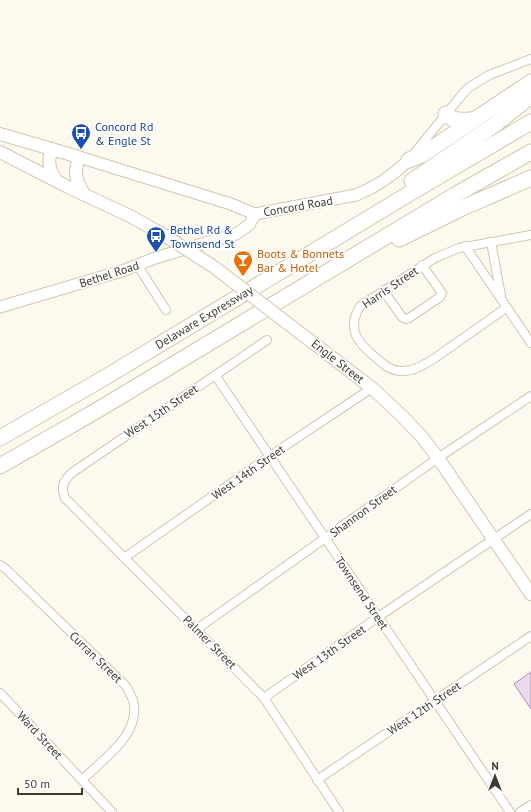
<svg xmlns="http://www.w3.org/2000/svg" width="531" height="812" viewBox="0 0 531 812" font-family="'PT Sans',sans-serif">
<style>
.building{fill:#ecd9ee;stroke:#a291a4}
.lines{fill:none;stroke-linecap:round;stroke-linejoin:round}
.minor-casing{stroke:#d1c6ae;stroke-width:10}
.tertiary-casing{stroke:#d1c6ae;stroke-width:13}
.secondary-casing{stroke:#d1c6ae;stroke-width:14}
.motorway-casing{stroke:#d1c6ae;stroke-width:17}
.minor{stroke:#fff;stroke-width:8}
.tertiary{stroke:#fff;stroke-width:11}
.secondary{stroke:#fff;stroke-width:12}
.motorway{stroke:#fff;stroke-width:15}
.secondary-bridge-casing{stroke:#d1c6ae;stroke-width:14;stroke-linecap:butt}
.secondary-bridge{stroke:#fff;stroke-width:12}
.labels{text-anchor:middle;dominant-baseline:central;stroke-width:3.5;stroke-linejoin:round;paint-order:stroke}
.transit-label{font-size:12px;fill:#164399;stroke:#fff;text-anchor:start}
.street-label{font-size:12px;fill:#3f3b31;stroke:#fff}
.food-label{font-size:12px;fill:#c56008;stroke:#fff;text-anchor:start}
</style>
<rect width="100%" height="100%" fill="#fef9ef"/>
<!-- building -->
<path class="building" d="M531,672V709L514,684Z"/>
<g class="lines">
<defs>
<g id="minor">
<path d="M412,156L460,97L468,88L489,75L531,59"/>
<path d="M491,242L501,296"/>
<path d="M465,246L531,343"/>
<path d="M138,266L166,310"/>
<path d="M383,290L402,317L406,319L409,318L440,297L442,293L422,265"/>
<path d="M506,308L435,358C425,364 413,372 401,371C391,371 383,364 376,358C358,343 346,330 360,306L435,258L459,248L531,235"/>
<path d="M267,340L73,472C64,480 60,486 65,498L264,698L339,812"/>
<path d="M215,375L510,812"/>
<path d="M124,558L270,456L372,388"/>
<path d="M0,565L6,569L126,686C128,690 131,695 133,700C142,734 103,759 82,780"/>
<path d="M197,629L438,458L531,396"/>
<path d="M0,693L112,812"/>
<path d="M264,698L378,617L531,514"/>
<path d="M317,780L531,636"/>
<path d="M520,812L531,805"/>
</g>
<g id="tertiary">
<path d="M79,157L231,204L255,214L356,195C377,187 393,175 409,160"/>
<path d="M0,307L125,270L155,258L236,234L249,225L255,214"/>
</g>
<g id="secondary">
<path d="M0,134L79,157C74,173 75,179 84,194"/>
<path d="M52,149C47,161 49,170 56,180"/>
<path d="M0,152L68,187L130,216L164,235"/>
<path d="M291,326L372,388L402,416L422,437L438,458L531,594"/>
</g>
<g id="motorway">
<path d="M446,114C453,122 465,121 475,119"/>
<path d="M409,160L422,155L531,82"/>
<path d="M412,181L497,123L531,96"/>
<path d="M399,239L462,208L531,178"/>
<path d="M0,438L104,378L407,195L531,122"/>
<path d="M0,466L96,411L455,195L531,152"/>
</g>
</defs>
<!-- minor casing -->
<use href="#minor" class="minor-casing"/>
<!-- tertiary casing -->
<use href="#tertiary" class="tertiary-casing"/>
<!-- secondary casing -->
<use href="#secondary" class="secondary-casing"/>
<!-- motorway casing -->
<use href="#motorway" class="motorway-casing"/>
<!-- minor -->
<use href="#minor" class="minor"/>
<!-- tertiary -->
<use href="#tertiary" class="tertiary"/>
<!-- secondary -->
<use href="#secondary" class="secondary"/>
<!-- motorway -->
<use href="#motorway" class="motorway"/>
<defs>
<path id="secondary-bridge" d="M164,235L214,267L291,326"/>
</defs>
<!-- secondary-bridge casing -->
<use href="#secondary-bridge" class="secondary-bridge-casing"/>
<!-- secondary-bridge -->
<use href="#secondary-bridge" class="secondary-bridge"/>
</g>
<!-- icons -->
<defs>
<symbol id="bus-pin" viewBox="-11 -11 22 30"><path d="M0 17L-7.5 6A9.5 9.5 0 1 1 7.5 6Z" fill="#1a4fb4" stroke="#fff"/><path d="M-5-6H5V4H4V6H2V4H-2V6H-4V4H-5ZM-3.5-4V0h7V-4ZM-3.5 1.2v1.5H-2V1.2ZM2 1.2v1.5H3.5V1.2Z" fill="#fff"/></symbol>
<symbol id="bar-pin" viewBox="-11 -11 22 30"><path d="M0 17L-7.5 6A9.5 9.5 0 1 1 7.5 6Z" fill="#e8710a" stroke="#fff"/><path d="M-6-5H6L.8 .8V4.5H3.5V6h-7V4.5H-.8V.8Z" fill="#fff"/></symbol>
</defs>
<g fill-rule="evenodd">
<use href="#bus-pin" x="70" y="122" width="22" height="30"/>
<use href="#bus-pin" x="145" y="225" width="22" height="30"/>
<use href="#bar-pin" x="232" y="249" width="22" height="30"/>
</g>
<g class="labels">
<!-- transit labels -->
<g class="transit-label">
<text x="95" y="126">Concord Rd<tspan x="95" dy="14">&amp; Engle St</tspan></text>
<text x="170" y="229">Bethel Rd &amp;<tspan x="170" dy="14">Townsend St</tspan></text>
</g>
<!-- street labels -->
<g class="street-label">
<text transform="translate(298 206) rotate(-10)">Concord Road</text>
<text transform="translate(109 274) rotate(-18)">Bethel Road</text>
<text transform="translate(390 287) rotate(-34)">Harris Street</text>
<text transform="translate(204 317) rotate(-31)">Delaware Expressway</text>
<text transform="translate(338 361) rotate(38)">Engle Street</text>
<text transform="translate(161 411) rotate(-34)">West 15th Street</text>
<text transform="translate(248 472) rotate(-35)">West 14th Street</text>
<text transform="translate(363 511) rotate(-36)">Shannon Street</text>
<text transform="translate(362 593) rotate(56)">Townsend Street</text>
<text transform="translate(210 642) rotate(45)">Palmer Street</text>
<text transform="translate(329 652) rotate(-35)">West 13th Street</text>
<text transform="translate(96 657) rotate(44)">Curran Street</text>
<text transform="translate(424 708) rotate(-34)">West 12th Street</text>
<text transform="translate(40 735) rotate(47)">Ward Street</text>
</g>
<!-- food labels -->
<g class="food-label">
<text x="257" y="253">Boots &amp; Bonnets<tspan x="257" dy="14">Bar &amp; Hotel</tspan></text>
</g>
</g>
<!-- north arrow -->
<g transform="translate(495 776)" stroke="#ffffff" stroke-width="3" paint-order="stroke">
<path d="M0-3L7 15L0 10L-7 15Z" fill="#3f3b31"/>
<text y="-6" font-size="11" font-weight="bold" text-anchor="middle" fill="#3f3b31">N</text>
</g>
<!-- scale -->
<path d="M18 788v6h64v-6" fill="none" stroke="#3f3b31" stroke-width="2"/>
<text x="24" y="788" font-size="12" fill="#3f3b31" stroke="#ffffff" stroke-width="3" paint-order="stroke">50 m</text>
</svg>
